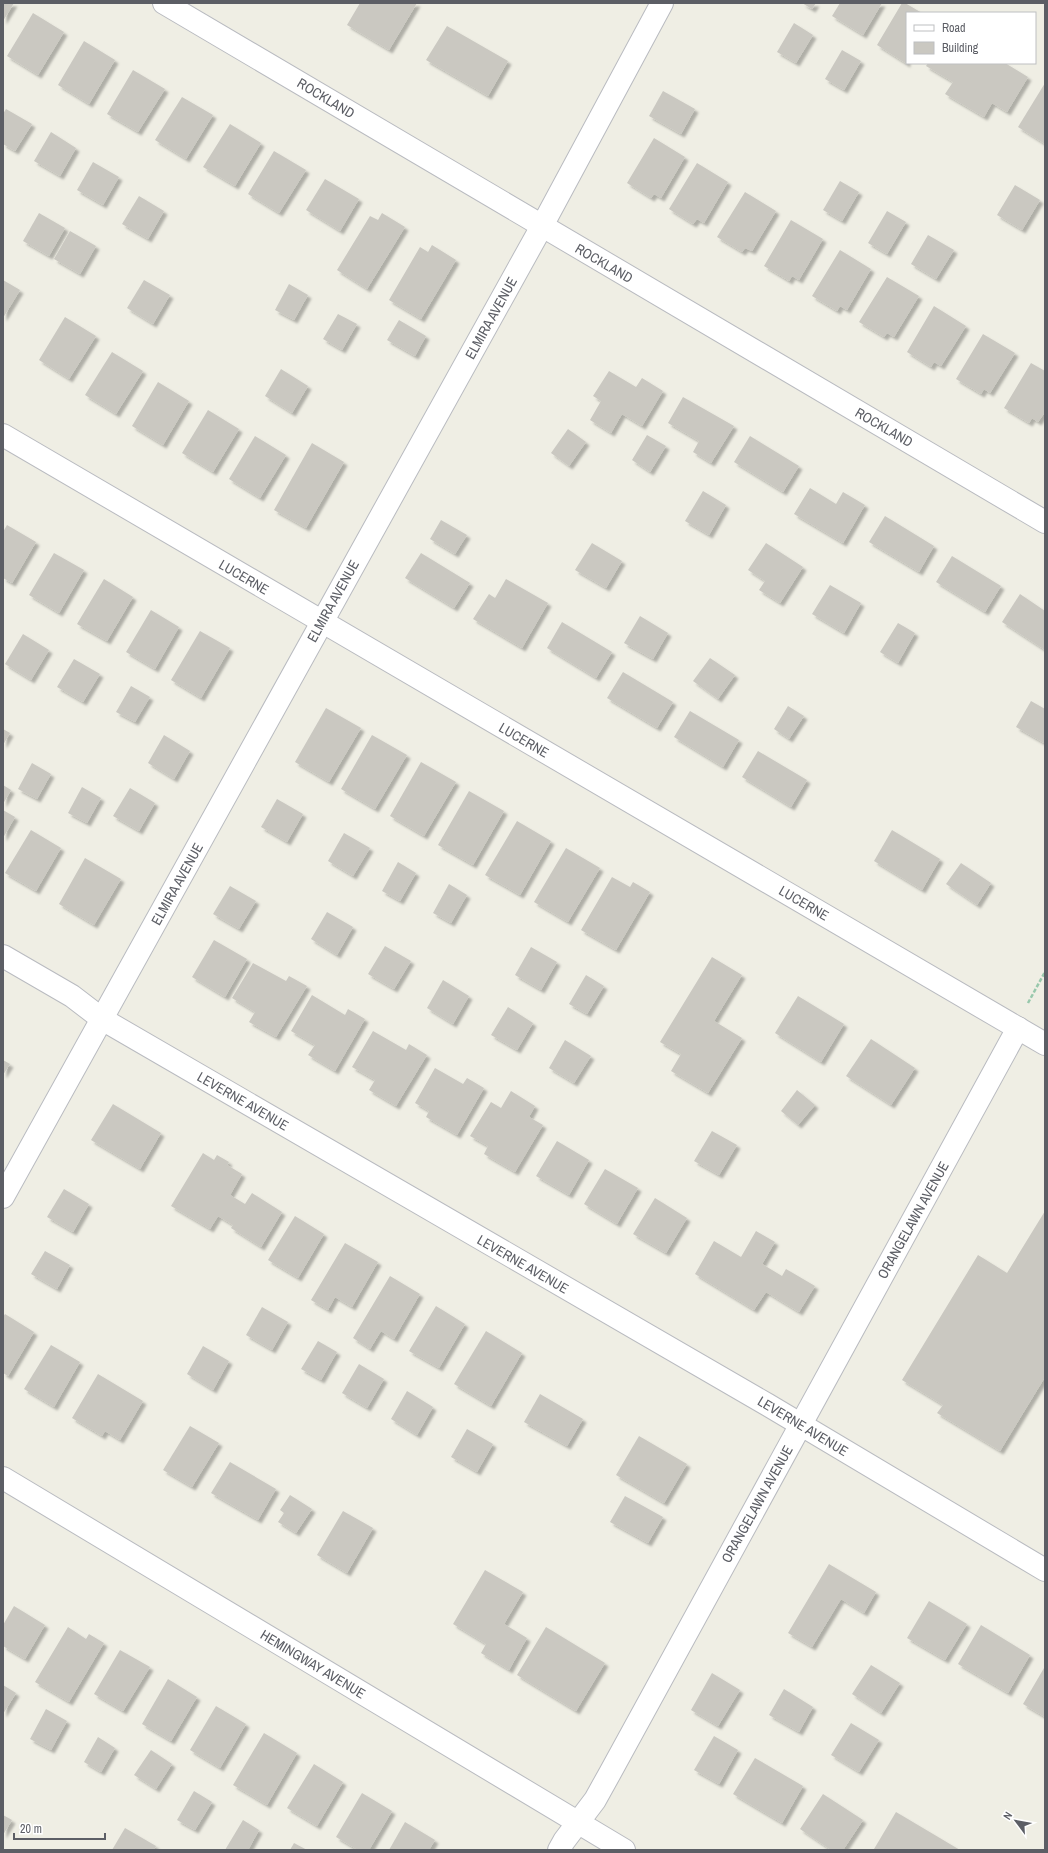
<svg xmlns="http://www.w3.org/2000/svg" width="1048" height="1853" viewBox="0 0 1048 1853" font-family="'Archivo Narrow',sans-serif">
<style>
.building{fill:#cac8c1;filter:url(#shadow)}
.lines{fill:none;stroke-linecap:round;stroke-linejoin:round}
.street-casing{stroke:#b9bbc0;stroke-width:24}
.path{stroke:#98c8ac;stroke-width:2.5;stroke-dasharray:4 2;stroke-linecap:butt}
.street{stroke:#fff;stroke-width:22}
.labels{text-anchor:middle;dominant-baseline:central;stroke-width:3;stroke-linejoin:round;paint-order:stroke}
.street-label{font-size:14px;fill:#5c5e65;stroke:#fff}
</style>
<defs>
<filter id="shadow"><feDropShadow dx="3.5" dy="3.5" stdDeviation="1" flood-color="#0004"/></filter>
</defs>
<rect width="100%" height="100%" fill="#efeee4"/>
<!-- building -->
<g class="building">
<path d="M3,3H14L3,21Z"/>
<path d="M360,3H417L389,50L347,25Z"/>
<path d="M802,3H816L812,9Z"/>
<path d="M840,3H882L863,35L832,16Z"/>
<path d="M902,3H905L922,13H907V64L877,45Z"/>
<path d="M33,13L64,32L38,75L7,56Z"/>
<path d="M794,23L813,35L796,63L777,52Z"/>
<path d="M447,26L508,61L488,96L426,60Z"/>
<path d="M84,41L115,60L89,104L58,85Z"/>
<path d="M842,50L861,61L844,90L825,79Z"/>
<path d="M928,63H1005L1028,77L1007,112L992,103L984,117L945,94L953,82L926,66Z"/>
<path d="M133,70L165,89L138,132L107,114Z"/>
<path d="M1045,83V144L1018,127Z"/>
<path d="M663,91L695,109L681,134L649,116Z"/>
<path d="M182,97L213,115L186,159L155,140Z"/>
<path d="M6,109L32,124L15,151L3,144V114Z"/>
<path d="M230,124L261,143L235,186L203,167Z"/>
<path d="M51,132L76,148L60,176L34,161Z"/>
<path d="M654,138L685,157L661,198L654,194L651,198L627,183Z"/>
<path d="M274,151L306,170L279,213L248,194Z"/>
<path d="M93,162L119,177L103,205L77,190Z"/>
<path d="M697,163L728,182L704,223L697,219L693,224L669,209Z"/>
<path d="M325,179L359,199L340,231L306,210Z"/>
<path d="M840,181L859,192L842,221L823,210Z"/>
<path d="M1015,185L1040,200L1022,230L997,215Z"/>
<path d="M745,192L776,211L752,251L745,248L742,252L717,237Z"/>
<path d="M139,196L164,211L148,239L122,224Z"/>
<path d="M887,211L906,222L887,254L868,243Z"/>
<path d="M39,213L65,228L49,256L23,241Z"/>
<path d="M382,213L405,227L367,289L337,270L370,216L378,220Z"/>
<path d="M791,220L823,239L799,280L792,276L789,281L764,266Z"/>
<path d="M70,231L96,246L80,274L54,259Z"/>
<path d="M928,235L954,250L936,279L911,264Z"/>
<path d="M432,245L456,260L421,319L389,300L420,247L428,252Z"/>
<path d="M840,250L871,269L847,310L840,306L837,311L812,296Z"/>
<path d="M887,277L919,296L894,337L887,333L884,337L859,322Z"/>
<path d="M3,280L20,290L3,318Z"/>
<path d="M144,280L170,295L153,324L127,308Z"/>
<path d="M289,284L308,295L294,320L275,310Z"/>
<path d="M934,306L966,326L941,366L934,362L931,367L907,352Z"/>
<path d="M338,314L357,324L342,350L323,339Z"/>
<path d="M65,317L96,336L69,379L39,360Z"/>
<path d="M399,320L426,336L415,356L387,340Z"/>
<path d="M983,334L1015,353L990,393L984,389L981,394L956,379Z"/>
<path d="M112,352L143,371L116,414L85,395Z"/>
<path d="M1031,363L1045,371V412L1038,422L1032,418L1029,423L1004,408Z"/>
<path d="M281,369L308,386L292,413L265,396Z"/>
<path d="M609,371L636,387L642,378L663,391L642,426L622,414L611,433L590,420L601,401L593,396Z"/>
<path d="M158,382L189,401L163,445L132,426Z"/>
<path d="M683,397L734,426L711,463L693,452L699,441L668,423Z"/>
<path d="M208,410L239,429L213,472L182,453Z"/>
<path d="M568,429L586,442L569,466L551,453Z"/>
<path d="M647,435L666,446L650,472L632,460Z"/>
<path d="M255,436L286,455L260,498L229,479Z"/>
<path d="M750,436L799,466L783,492L734,462Z"/>
<path d="M312,443L344,462L306,528L274,510Z"/>
<path d="M810,488L836,504L843,492L865,505L843,543L794,514Z"/>
<path d="M703,491L726,505L709,535L685,521Z"/>
<path d="M885,516L934,546L919,572L869,542Z"/>
<path d="M441,520L467,535L455,554L430,539Z"/>
<path d="M7,525L36,542L12,583L3,578V532Z"/>
<path d="M592,543L622,561L606,588L575,570Z"/>
<path d="M766,543L803,567L780,603L759,590L765,581L748,570Z"/>
<path d="M54,553L84,570L59,613L29,595Z"/>
<path d="M421,553L470,583L454,608L405,578Z"/>
<path d="M952,556L1001,586L985,612L936,582Z"/>
<path d="M104,579L133,597L107,641L77,624Z"/>
<path d="M506,579L548,603L522,648L473,619L489,594L495,598Z"/>
<path d="M830,585L861,603L844,633L812,614Z"/>
<path d="M1020,594L1045,611V650L1002,622Z"/>
<path d="M151,610L179,627L155,669L126,652Z"/>
<path d="M640,616L668,633L653,659L624,643Z"/>
<path d="M562,622L612,652L596,678L547,648Z"/>
<path d="M898,623L915,633L898,663L880,652Z"/>
<path d="M200,631L230,648L201,698L171,680Z"/>
<path d="M23,634L49,650L31,680L5,664Z"/>
<path d="M710,658L735,675L718,699L693,681Z"/>
<path d="M74,659L100,674L83,702L57,687Z"/>
<path d="M623,672L673,702L657,728L607,698Z"/>
<path d="M131,686L150,697L135,722L116,712Z"/>
<path d="M1031,701L1045,709L1044,743L1016,727Z"/>
<path d="M788,706L804,716L789,739L774,729Z"/>
<path d="M326,708L361,728L329,782L295,762Z"/>
<path d="M690,711L739,740L723,767L674,737Z"/>
<path d="M3,729L10,733L3,745Z"/>
<path d="M164,735L190,751L174,779L148,763Z"/>
<path d="M372,735L407,755L375,809L341,789Z"/>
<path d="M758,751L807,780L791,807L742,777Z"/>
<path d="M421,762L456,782L424,836L390,816Z"/>
<path d="M32,763L51,774L37,799L18,789Z"/>
<path d="M3,785L11,790L3,804Z"/>
<path d="M82,787L101,798L87,823L68,813Z"/>
<path d="M130,788L155,803L139,831L113,816Z"/>
<path d="M469,791L504,811L473,865L438,845Z"/>
<path d="M277,799L303,814L287,842L261,827Z"/>
<path d="M3,810L15,817L3,838Z"/>
<path d="M517,821L551,841L520,895L485,875Z"/>
<path d="M31,830L61,848L36,891L5,873Z"/>
<path d="M892,830L940,859L922,890L874,861Z"/>
<path d="M344,833L370,848L353,876L328,861Z"/>
<path d="M566,848L600,868L568,922L534,902Z"/>
<path d="M85,858L121,879L94,925L59,904Z"/>
<path d="M398,862L416,873L400,901L382,891Z"/>
<path d="M961,863L991,883L977,905L946,884Z"/>
<path d="M612,877L630,887L633,882L650,892L616,950L581,930Z"/>
<path d="M449,884L467,895L451,923L433,913Z"/>
<path d="M230,886L256,901L239,929L213,914Z"/>
<path d="M327,912L353,927L337,955L311,939Z"/>
<path d="M214,940L247,959L225,997L192,977Z"/>
<path d="M385,946L411,961L394,989L368,974Z"/>
<path d="M531,947L557,962L541,990L515,975Z"/>
<path d="M712,957L742,975L714,1021L742,1038L708,1093L671,1071L681,1054L660,1042Z"/>
<path d="M253,963L286,981L289,976L307,986L276,1037L249,1022L255,1012L232,998Z"/>
<path d="M586,975L604,986L587,1014L569,1004Z"/>
<path d="M443,980L469,996L453,1024L427,1008Z"/>
<path d="M312,995L345,1015L348,1009L365,1019L335,1071L308,1055L315,1045L291,1031Z"/>
<path d="M798,996L844,1024L821,1062L775,1033Z"/>
<path d="M508,1007L533,1023L517,1050L491,1035Z"/>
<path d="M373,1031L406,1050L409,1044L427,1055L396,1106L369,1090L375,1080L352,1067Z"/>
<path d="M871,1039L915,1068L891,1105L846,1076Z"/>
<path d="M565,1040L591,1056L574,1083L549,1068Z"/>
<path d="M3,1060L10,1064L3,1075Z"/>
<path d="M435,1068L463,1084L467,1078L484,1088L457,1135L426,1117L429,1111L415,1103Z"/>
<path d="M797,1090L815,1105L798,1125L781,1111Z"/>
<path d="M511,1091L535,1106L529,1117L543,1125L515,1172L484,1154L488,1146L470,1136L491,1102L501,1108Z"/>
<path d="M113,1104L161,1133L140,1169L91,1140Z"/>
<path d="M712,1131L737,1145L719,1175L694,1161Z"/>
<path d="M557,1141L589,1160L569,1195L536,1176Z"/>
<path d="M203,1153L214,1160L217,1155L229,1162L227,1165L242,1174L230,1195L245,1204L252,1193L282,1212L261,1247L231,1228L233,1225L218,1216L210,1229L171,1206Z"/>
<path d="M605,1169L638,1188L617,1224L584,1204Z"/>
<path d="M64,1189L89,1204L73,1232L47,1217Z"/>
<path d="M655,1198L687,1218L666,1253L633,1234Z"/>
<path d="M1045,1211V1377L1000,1451L937,1413L943,1405L902,1380L978,1255L1007,1273Z"/>
<path d="M295,1216L324,1234L298,1278L268,1260Z"/>
<path d="M756,1231L775,1242L762,1264L782,1276L786,1269L815,1286L799,1312L766,1292L754,1310L695,1274L714,1241L741,1257Z"/>
<path d="M345,1243L378,1262L352,1307L335,1297L328,1310L311,1300Z"/>
<path d="M45,1251L70,1265L57,1289L31,1274Z"/>
<path d="M390,1276L420,1294L394,1339L381,1331L370,1349L353,1338Z"/>
<path d="M436,1306L465,1324L439,1368L409,1351Z"/>
<path d="M262,1307L288,1322L272,1350L246,1335Z"/>
<path d="M5,1314L34,1332L8,1376L3,1373V1317Z"/>
<path d="M486,1331L522,1353L491,1406L454,1384Z"/>
<path d="M318,1341L337,1352L321,1380L301,1369Z"/>
<path d="M51,1345L80,1362L54,1407L24,1389Z"/>
<path d="M203,1346L229,1361L213,1390L187,1374Z"/>
<path d="M359,1364L384,1379L367,1408L342,1393Z"/>
<path d="M98,1374L143,1401L120,1440L105,1431L102,1436L72,1418Z"/>
<path d="M407,1391L433,1407L417,1435L391,1419Z"/>
<path d="M540,1394L583,1419L567,1446L524,1422Z"/>
<path d="M190,1426L219,1443L192,1487L163,1470Z"/>
<path d="M467,1429L493,1444L477,1472L451,1457Z"/>
<path d="M639,1436L687,1464L664,1503L616,1475Z"/>
<path d="M230,1462L276,1489L258,1520L211,1493Z"/>
<path d="M290,1495L312,1509L296,1533L278,1522L284,1513L280,1510Z"/>
<path d="M625,1496L663,1517L648,1543L610,1522Z"/>
<path d="M343,1511L373,1528L347,1573L317,1555Z"/>
<path d="M829,1564L876,1592L864,1613L841,1599L812,1647L788,1633Z"/>
<path d="M485,1570L523,1592L504,1624L527,1638L509,1670L481,1653L486,1644L453,1624Z"/>
<path d="M929,1601L967,1624L945,1660L907,1638Z"/>
<path d="M14,1606L45,1625L25,1659L3,1646V1625Z"/>
<path d="M981,1625L1030,1655L1008,1693L958,1664Z"/>
<path d="M68,1627L86,1639L89,1634L104,1643L69,1702L35,1682Z"/>
<path d="M546,1627L605,1663L576,1711L517,1675Z"/>
<path d="M120,1650L150,1667L123,1711L94,1694Z"/>
<path d="M871,1665L900,1683L881,1713L852,1694Z"/>
<path d="M1044,1668L1045,1669V1717L1023,1704Z"/>
<path d="M712,1673L740,1690L718,1726L691,1710Z"/>
<path d="M168,1679L197,1697L171,1741L142,1724Z"/>
<path d="M3,1685L16,1693L3,1714Z"/>
<path d="M784,1689L813,1707L799,1732L769,1715Z"/>
<path d="M216,1706L246,1724L220,1768L190,1750Z"/>
<path d="M46,1709L67,1721L51,1750L30,1739Z"/>
<path d="M851,1723L879,1740L859,1772L831,1755Z"/>
<path d="M264,1733L297,1753L267,1805L233,1785Z"/>
<path d="M714,1736L738,1750L719,1784L694,1770Z"/>
<path d="M98,1737L115,1748L101,1772L84,1762Z"/>
<path d="M151,1750L172,1764L156,1789L134,1775Z"/>
<path d="M755,1758L803,1786L782,1823L733,1794Z"/>
<path d="M314,1764L343,1782L317,1826L287,1808Z"/>
<path d="M194,1791L212,1802L195,1830L177,1820Z"/>
<path d="M362,1793L392,1811L369,1850H358L336,1837Z"/>
<path d="M823,1794L863,1820L843,1850H831L800,1829Z"/>
<path d="M896,1812L960,1850H876L874,1849Z"/>
<path d="M3,1815L12,1820L3,1835Z"/>
<path d="M243,1820L259,1830L248,1850H225Z"/>
<path d="M405,1822L435,1840L429,1850H389Z"/>
<path d="M125,1828L156,1846L154,1850H112Z"/>
<path d="M294,1843L307,1850H290Z"/>
</g>
<g class="lines">
<defs>
<g id="street">
<path d="M164,3L1045,522"/>
<path d="M3,435L1045,1044"/>
<path d="M3,956L72,996L102,1019L768,1405L1045,1570"/>
<path d="M3,1197L542,226L662,3"/>
<path d="M3,1478L624,1850"/>
<path d="M559,1850L564,1841L595,1800L610,1773L1018,1028"/>
</g>
</defs>
<!-- street casing -->
<use href="#street" class="street-casing"/>
<!-- path -->
<path class="path" d="M1028,1003L1045,972"/>
<!-- street -->
<use href="#street" class="street"/>
</g>
<g class="labels">
<!-- street labels -->
<g class="street-label">
<text transform="translate(326 98) rotate(31)">ROCKLAND</text>
<text transform="translate(604 263) rotate(30)">ROCKLAND</text>
<text transform="translate(491 318) rotate(-61)">ELMIRA AVENUE</text>
<text transform="translate(884 427) rotate(30)">ROCKLAND</text>
<text transform="translate(244 577) rotate(30)">LUCERNE</text>
<text transform="translate(333 601) rotate(-61)">ELMIRA AVENUE</text>
<text transform="translate(524 740) rotate(30)">LUCERNE</text>
<text transform="translate(177 884) rotate(-61)">ELMIRA AVENUE</text>
<text transform="translate(804 903) rotate(30)">LUCERNE</text>
<text transform="translate(243 1101) rotate(30)">LEVERNE AVENUE</text>
<text transform="translate(913 1220) rotate(-61)">ORANGELAWN AVENUE</text>
<text transform="translate(523 1264) rotate(30)">LEVERNE AVENUE</text>
<text transform="translate(803 1426) rotate(31)">LEVERNE AVENUE</text>
<text transform="translate(757 1504) rotate(-61)">ORANGELAWN AVENUE</text>
<text transform="translate(313 1664) rotate(31)">HEMINGWAY AVENUE</text>
</g>
</g>
<!-- border -->
<rect width="1048" height="1853" fill="none" stroke="#5c5e65" stroke-width="8"/>
<!-- legend -->
<rect x="906" y="12" width="130" height="52" fill="#ffffff" stroke="#bebfc1"/>
<rect x="914" y="25" width="20" height="6" fill="#ffffff" stroke="#bebfc1"/>
<text x="942" y="32" font-size="12" fill="#5c5e65">Road</text>
<rect x="914" y="42" width="20" height="12" fill="#cac8c1" stroke="#bebfc1"/>
<text x="942" y="52" font-size="12" fill="#5c5e65">Building</text>
<!-- north arrow -->
<g transform="translate(1016 1821) rotate(302)" stroke="#ffffff" stroke-width="3" paint-order="stroke">
<path d="M0-3L7 15L0 10L-7 15Z" fill="#5c5e65"/>
<text y="-6" font-size="11" font-weight="bold" text-anchor="middle" fill="#5c5e65">N</text>
</g>
<!-- scale -->
<path d="M14 1833v6h91v-6" fill="none" stroke="#5c5e65" stroke-width="2"/>
<text x="20" y="1833" font-size="12" fill="#5c5e65" stroke="#ffffff" stroke-width="3" paint-order="stroke">20 m</text>
</svg>
